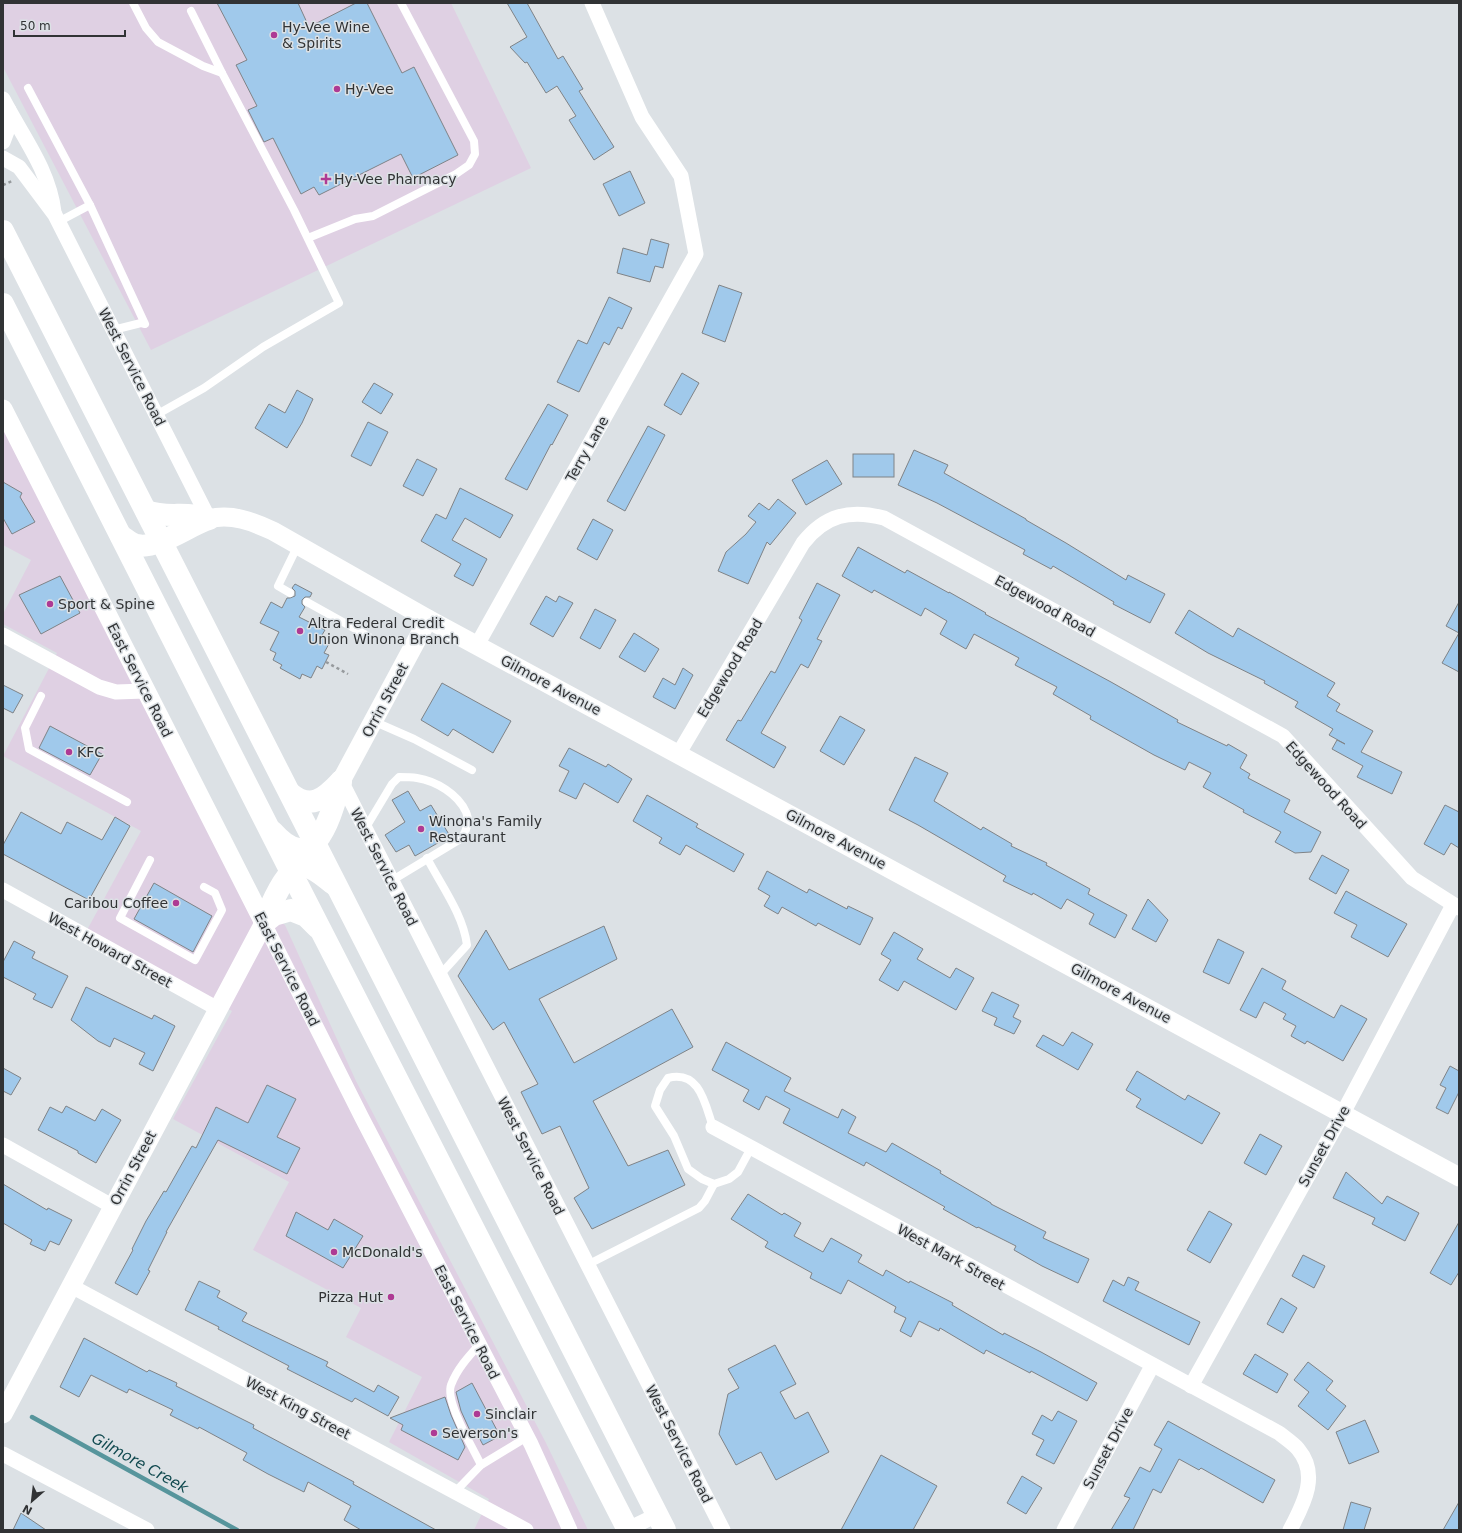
<svg xmlns="http://www.w3.org/2000/svg" width="1462" height="1533" viewBox="0 0 1462 1533" font-family="'DejaVu Sans',sans-serif">
<style>
.commercial{fill:#dfd0e3}
.lines{fill:none;stroke-linecap:round;stroke-linejoin:round}
.stream{stroke:#57959c;stroke-width:4.5}
.building{fill:#a0c9eb;stroke:#7f8387}
.path{stroke:#969a9d;stroke-width:2.5;stroke-dasharray:3 3;stroke-linecap:butt}
.service{stroke:#fff;stroke-width:8}
.minor{stroke:#fff;stroke-width:15}
.tertiary{stroke:#fff;stroke-width:19}
.trunk{stroke:#fff;stroke-width:22}
.poi-dot{fill:#ae3a94;stroke:#dce1e5;stroke-width:1.5}
.labels{text-anchor:middle;dominant-baseline:central;stroke-width:3;stroke-linejoin:round;paint-order:stroke}
.poi-label{font-size:14px;fill:#313335;stroke:#dce1e5;text-anchor:start}
.street-label{font-size:14px;fill:#313335;stroke:#dce1e5}
.water-label{font-size:15px;font-style:italic;fill:#10494f;stroke:#dce1e5}
</style>
<rect width="100%" height="100%" fill="#dce1e5"/>
<!-- commercial -->
<g class="commercial">
<path d="M3,3H451L531,168L151,350L3,67Z"/>
<path d="M3,425L262,909L285,925L356,1081L546,1443L588,1530H474L489,1499L389,1442L422,1377L346,1337L361,1308L253,1250L289,1182L173,1119L232,1011L87,930L141,831L3,756L57,653L3,624V614L31,560L3,545Z"/>
</g>
<g class="lines">
<!-- stream -->
<path class="stream" d="M32,1417L237,1530"/>
</g>
<!-- building -->
<g class="building">
<path d="M217,3H298L309,27L356,3H367L402,73L414,67L458,155L413,178L401,154L319,195L314,187L301,194L273,138L264,142L248,110L257,106L236,65L247,60Z"/>
<path d="M507,3H527L558,59L563,56L583,89L579,91L614,147L594,160L569,120L576,116L557,86L546,93L527,62L525,63L510,47L527,37Z"/>
<path d="M630,171L645,203L619,216L603,184Z"/>
<path d="M651,239L669,244L663,268L655,266L650,282L617,273L623,248L647,255Z"/>
<path d="M719,285L742,293L725,342L702,333Z"/>
<path d="M609,297L632,308L622,329L618,327L609,345L604,342L579,392L557,382L578,340L587,344Z"/>
<path d="M682,373L699,383L681,415L664,405Z"/>
<path d="M374,383L393,394L381,414L362,402Z"/>
<path d="M297,390L313,399L302,423L287,448L255,428L269,404L285,413Z"/>
<path d="M548,404L568,415L552,445L551,444L527,490L505,479Z"/>
<path d="M368,422L388,432L371,466L351,456Z"/>
<path d="M648,426L665,435L625,511L607,501Z"/>
<path d="M914,450L948,465L944,473L1026,519V520L1066,543L1126,580L1128,575L1165,594L1150,623L1113,604L1114,602L1053,566L1051,569L1023,554L1025,550L937,503L898,485Z"/>
<rect x="853" y="454" width="41" height="23"/>
<path d="M417,459L437,469L423,496L403,486Z"/>
<path d="M827,460L842,484L806,505L792,480Z"/>
<path d="M3,482L22,493L20,497L35,522L12,534L3,518Z"/>
<path d="M460,488L513,515L500,538L465,518L452,540L487,559L473,586L454,576L461,564L421,541L436,514L446,519Z"/>
<path d="M778,499L796,513L770,545L767,542L748,584L718,571L726,552L746,534L756,522L748,516L759,503L769,510Z"/>
<path d="M593,519L613,530L597,560L577,549Z"/>
<path d="M858,547L905,573L907,570L949,593V592L986,613L985,614L1111,682L1178,720L1177,722L1227,746L1228,744L1247,755L1240,768L1250,774L1248,778L1290,800L1284,812L1321,832L1311,852L1295,853L1275,842L1281,832L1243,812L1244,810L1203,787L1211,773L1189,762L1185,770L1154,755L1090,719L1091,716L1053,694L1057,687L1015,665L1019,658L974,634L966,649L940,634L947,621L925,608L921,616L874,590L872,593L842,576Z"/>
<path d="M60,576L80,613L41,634L19,595Z"/>
<path d="M817,583L840,595L817,639L822,641L808,668L801,664L761,733L786,747L774,768L726,740L738,720L741,721L771,671L775,673L802,620L799,618Z"/>
<path d="M295,584L312,593L310,597H305L302,600V604L305,607L299,617L325,630L322,635L331,640L324,653L329,655L322,669L317,666L311,678L302,674L300,679L280,668L282,665L273,660L276,653L270,650L279,632L260,623L271,602L282,608L287,598H290L295,596V591L292,588Z"/>
<path d="M546,596L556,602L559,596L573,603L553,637L530,624Z"/>
<path d="M1459,602V672L1442,663L1459,633L1446,626Z"/>
<path d="M595,609L616,620L600,649L580,638Z"/>
<path d="M1189,610L1233,637L1238,628L1335,683L1327,696L1340,704L1336,711L1373,731L1361,752L1402,772L1392,794L1357,777L1363,766L1332,749L1337,740L1345,744L1329,735L1333,729L1295,707L1298,702L1264,683L1265,681L1208,653L1175,633Z"/>
<path d="M634,633L659,649L645,672L619,657Z"/>
<path d="M683,668L693,675L675,709L653,697L663,678L675,685Z"/>
<path d="M442,683L511,721L493,753L453,729L448,736L421,720Z"/>
<path d="M3,685L23,695L13,713L3,708Z"/>
<path d="M840,716L865,730L844,765L820,751Z"/>
<path d="M50,726L102,754L90,775L39,748Z"/>
<path d="M569,748L606,767L608,764L632,779L618,803L584,783L576,799L559,791L569,771L559,766Z"/>
<path d="M915,757L948,773L934,801L981,830L983,827L1012,844L1011,846L1047,863L1046,865L1090,889L1088,894L1127,915L1115,938L1089,924L1094,914L1067,899L1061,909L1033,893L1032,895L1003,881L1006,876L918,825L889,810Z"/>
<path d="M408,791L420,811L431,805L450,836L415,856L409,845L396,852L385,835L405,822L392,800Z"/>
<path d="M647,795L698,824L696,827L744,854L734,872L686,845L680,855L659,843L662,838L633,821Z"/>
<path d="M1445,805L1459,812V848L1451,843L1444,855L1424,844Z"/>
<path d="M21,812L61,834L67,822L102,840L115,817L130,826L89,900L3,854V845Z"/>
<path d="M1322,855L1349,870L1336,894L1309,879Z"/>
<path d="M767,871L807,893L809,889L847,909L848,906L873,918L860,945L818,923L816,926L782,907L778,914L764,906L770,896L758,889Z"/>
<path d="M154,883L212,916L193,952L134,919Z"/>
<path d="M1346,891L1407,924L1388,957L1351,937L1357,925L1334,913Z"/>
<path d="M1148,899L1168,920L1156,942L1132,929Z"/>
<path d="M604,926L617,959L539,999L574,1063L672,1009L693,1047L593,1101L628,1166L668,1150L685,1185L592,1229L574,1198L589,1188L560,1126L542,1134L521,1092L538,1084L504,1022L493,1030L458,976L486,930L509,970Z"/>
<path d="M894,932L923,949L917,959L950,978L956,968L974,978L956,1010L904,981L898,991L879,980L891,960L881,954Z"/>
<path d="M1218,939L1244,952L1229,984L1203,972Z"/>
<path d="M14,941L35,952L32,958L68,976L52,1008L33,999L36,994L3,977V962Z"/>
<path d="M1262,968L1286,981L1282,989L1334,1018L1341,1005L1367,1019L1343,1061L1307,1041L1305,1044L1291,1036L1296,1026L1283,1019L1286,1014L1264,1002L1256,1018L1240,1010Z"/>
<path d="M86,987L152,1019L154,1015L175,1026L153,1071L139,1064L145,1053L114,1038L110,1047L98,1041L71,1020Z"/>
<path d="M992,992L1019,1005L1013,1017L1021,1021L1014,1034L994,1025L997,1018L982,1011Z"/>
<path d="M1072,1032L1093,1044L1078,1070L1036,1046L1043,1035L1063,1046Z"/>
<path d="M726,1042L791,1078L784,1091L838,1118L842,1109L856,1117L848,1133L886,1152L892,1143L941,1171L940,1173L991,1203V1204L1046,1232L1043,1238L1089,1259L1078,1283L1042,1266L1014,1250L1016,1246L978,1227L977,1228L943,1209L945,1207L866,1162L864,1166L783,1123L790,1109L766,1096L759,1110L743,1101L749,1090L712,1070Z"/>
<path d="M1450,1066L1459,1071V1092L1448,1114L1436,1108L1446,1088L1440,1085Z"/>
<path d="M3,1068L21,1078L11,1095L3,1091Z"/>
<path d="M1137,1071L1185,1100L1188,1095L1220,1113L1202,1144L1136,1107L1141,1099L1126,1090Z"/>
<path d="M267,1085L296,1099L277,1137L300,1148L287,1174L218,1140L166,1232H167L148,1270L150,1271L137,1295L115,1283L133,1250L132,1249L146,1221L164,1191L166,1192L192,1146L196,1148L216,1107L248,1123Z"/>
<path d="M66,1106L95,1121L102,1109L121,1120L96,1163L78,1153V1151L38,1130L50,1107L62,1113Z"/>
<path d="M1260,1134L1282,1146L1266,1175L1244,1163Z"/>
<path d="M1346,1172L1382,1204L1387,1196L1419,1213L1405,1241L1372,1224L1375,1218L1333,1198Z"/>
<path d="M3,1184L47,1210L48,1208L72,1220L59,1245L50,1241L45,1251L30,1244L32,1240L3,1223Z"/>
<path d="M748,1194L782,1215L784,1213L801,1223L794,1236L823,1252L831,1238L862,1255L858,1262L883,1276L886,1270L909,1283L910,1281L953,1303L952,1305L1003,1335L1004,1333L1041,1352L1097,1383L1087,1401L1031,1371L1030,1373L986,1350L984,1354L940,1328L939,1331L919,1321L911,1337L900,1331L906,1318L894,1312L896,1307L848,1280L841,1294L810,1278L812,1273L765,1247L768,1242L731,1219Z"/>
<path d="M1209,1211L1232,1224L1210,1263L1187,1250Z"/>
<path d="M296,1212L328,1230L334,1219L363,1236L343,1268L286,1236Z"/>
<path d="M1459,1222V1272L1451,1285L1430,1273Z"/>
<path d="M1303,1255L1325,1266L1314,1288L1292,1276Z"/>
<path d="M1128,1277L1139,1282L1135,1290L1200,1322L1189,1345L1103,1301L1113,1280L1124,1286Z"/>
<path d="M199,1281L220,1291L217,1297L247,1313L242,1321L328,1362L326,1366L374,1392L378,1385L399,1397L388,1416L355,1398L352,1402L287,1369L289,1366L218,1329L219,1327L185,1310Z"/>
<path d="M1281,1298L1297,1308L1283,1333L1267,1324Z"/>
<path d="M84,1338L147,1372L149,1370L177,1383L176,1386L254,1425L253,1428L354,1482L353,1484L436,1530H361L344,1520L351,1506L308,1482L304,1492L268,1474L243,1460L247,1453L199,1427L198,1429L170,1415L173,1410L129,1389L127,1393L91,1375L79,1397L60,1387Z"/>
<path d="M775,1345L796,1384L780,1392L795,1419L808,1412L829,1452L776,1480L761,1452L736,1465L719,1434L728,1394L739,1388L728,1369Z"/>
<path d="M1255,1354L1288,1374L1277,1393L1243,1374Z"/>
<path d="M1308,1362L1333,1381L1326,1390L1346,1406L1328,1430L1298,1406L1309,1392L1294,1380Z"/>
<path d="M472,1383L500,1436L483,1445L475,1430L472,1435L461,1411L456,1392Z"/>
<path d="M445,1397L451,1415L465,1447L458,1460L401,1430L403,1425L390,1418Z"/>
<path d="M1058,1411L1077,1421L1054,1464L1036,1455L1044,1440L1032,1434L1042,1415L1052,1421Z"/>
<path d="M1365,1420L1379,1452L1349,1464L1336,1432Z"/>
<path d="M1168,1421L1275,1480L1263,1503L1201,1468L1199,1470L1179,1459L1161,1493L1153,1489L1133,1530H1111L1130,1498L1124,1496L1140,1467L1150,1472L1162,1449L1154,1445Z"/>
<path d="M881,1455L937,1486L913,1530H841Z"/>
<path d="M1022,1476L1042,1488L1026,1514L1007,1503Z"/>
<path d="M1351,1502L1371,1508L1364,1530H1343Z"/>
<path d="M1459,1502V1530H1443Z"/>
<path d="M21,1513L46,1530H13Z"/>
</g>
<g class="lines">
<!-- path -->
<g class="path">
<path d="M3,185L12,181"/>
<path d="M326,662L348,674"/>
</g>
<!-- service -->
<g class="service">
<path d="M133,3L146,28L158,42L203,66L222,73L294,210L339,303L263,347L204,388L156,415"/>
<path d="M191,11L222,73"/>
<path d="M28,88L90,205L145,324L141,323L113,330"/>
<path d="M58,222L90,205"/>
<path d="M308,238L355,219L373,216L456,174L469,165L475,154L474,141L401,3"/>
<path d="M290,593L278,586L298,545"/>
<path d="M307,602L368,636"/>
<path d="M41,696L25,728L29,749L127,802"/>
<path d="M373,721L414,739L472,770"/>
<path d="M365,829L392,784L399,777C405,777 411,777 417,778C436,781 458,794 466,812C470,820 466,831 462,838L391,881"/>
<path d="M427,858C441,885 463,914 467,945L439,976"/>
<path d="M150,860L120,918L195,960L222,910L215,893L204,887"/>
<path d="M713,1127C705,1104 700,1070 668,1078L660,1090L655,1106L674,1136L688,1169L702,1179L714,1184L729,1179L738,1172L751,1148"/>
<path d="M587,1265L699,1208L705,1201L714,1184"/>
<path d="M479,1345C468,1357 457,1369 451,1385C445,1402 473,1448 481,1465"/>
<path d="M455,1492L481,1465L527,1437"/>
</g>
<!-- minor -->
<g class="minor">
<path d="M3,99C22,136 49,169 54,212"/>
<path d="M3,142L9,126V110"/>
<path d="M3,158L19,167L55,215L209,519"/>
<path d="M3,635L99,687L116,692L145,691"/>
<path d="M477,645L696,254L681,176L642,117L592,3"/>
<path d="M679,753L803,543C825,515 850,509 884,518L1283,736L1412,878L1459,908"/>
<path d="M341,781L723,1530"/>
<path d="M3,890L218,1009"/>
<path d="M264,923L362,1118L531,1444L570,1530"/>
<path d="M713,1127L1279,1433C1285,1438 1293,1443 1298,1449C1320,1475 1303,1505 1290,1530"/>
<path d="M3,1145L112,1206"/>
<path d="M71,1286L526,1530"/>
<path d="M1191,1386L1343,1113L1453,905"/>
<path d="M3,1454L147,1530"/>
<path d="M626,1530L657,1515"/>
<path d="M1064,1530L1152,1366"/>
</g>
<!-- tertiary -->
<g class="tertiary">
<path d="M3,409L264,923L3,1414"/>
<path d="M209,519C231,513 254,522 273,531L428,619L1459,1177"/>
<path d="M341,781L428,619"/>
</g>
<!-- trunk -->
<g class="trunk">
<path d="M3,231L665,1530"/>
<path d="M3,304L291,872L628,1530"/>
<path d="M146,511C166,519 186,511 206,518"/>
<path d="M121,536C126,539 131,544 137,545C157,550 189,525 209,519"/>
<path d="M290,793C311,811 325,798 341,781"/>
<path d="M273,832C316,880 331,814 341,781"/>
<path d="M264,923C269,909 286,866 303,866C315,867 326,879 335,885"/>
<path d="M264,923L274,915L291,910L306,916L317,927"/>
</g>
</g>
<!-- markers -->
<g class="poi-dot">
<circle cx="274" cy="35" r="4"/>
<circle cx="337" cy="89" r="4"/>
<path d="M324 173h4v4h4v4h-4v4h-4v-4h-4v-4h4z"/>
<circle cx="50" cy="604" r="4"/>
<circle cx="300" cy="631" r="4"/>
<circle cx="69" cy="752" r="4"/>
<circle cx="421" cy="829" r="4"/>
<circle cx="176" cy="903" r="4"/>
<circle cx="334" cy="1252" r="4"/>
<circle cx="391" cy="1297" r="4"/>
<circle cx="477" cy="1414" r="4"/>
<circle cx="434" cy="1433" r="4"/>
</g>
<g class="labels">
<!-- poi labels -->
<g class="poi-label">
<text x="282" y="27">Hy-Vee Wine<tspan x="282" dy="16">&amp; Spirits</tspan></text>
<text x="345" y="89">Hy-Vee</text>
<text x="334" y="179">Hy-Vee Pharmacy</text>
<text x="58" y="604">Sport &amp; Spine</text>
<text x="308" y="623">Altra Federal Credit<tspan x="308" dy="16">Union Winona Branch</tspan></text>
<text x="77" y="752">KFC</text>
<text x="429" y="821">Winona's Family<tspan x="429" dy="16">Restaurant</tspan></text>
<text x="168" y="903" text-anchor="end">Caribou Coffee</text>
<text x="342" y="1252">McDonald's</text>
<text x="383" y="1297" text-anchor="end">Pizza Hut</text>
<text x="485" y="1414">Sinclair</text>
<text x="442" y="1433">Severson's</text>
</g>
<!-- street labels -->
<g class="street-label">
<text transform="translate(132 367) rotate(63)">West Service Road</text>
<text transform="translate(587 449) rotate(-61)">Terry Lane</text>
<text transform="translate(1045 606) rotate(29)">Edgewood Road</text>
<text transform="translate(730 668) rotate(-59)">Edgewood Road</text>
<text transform="translate(140 680) rotate(63)">East Service Road</text>
<text transform="translate(551 685) rotate(28)">Gilmore Avenue</text>
<text transform="translate(385 700) rotate(-62)">Orrin Street</text>
<text transform="translate(1326 785) rotate(48)">Edgewood Road</text>
<text transform="translate(836 839) rotate(28)">Gilmore Avenue</text>
<text transform="translate(384 867) rotate(63)">West Service Road</text>
<text transform="translate(110 950) rotate(29)">West Howard Street</text>
<text transform="translate(287 969) rotate(63)">East Service Road</text>
<text transform="translate(1121 993) rotate(28)">Gilmore Avenue</text>
<text transform="translate(1324 1146) rotate(-61)">Sunset Drive</text>
<text transform="translate(531 1156) rotate(63)">West Service Road</text>
<text transform="translate(133 1168) rotate(-62)">Orrin Street</text>
<text transform="translate(951 1257) rotate(29)">West Mark Street</text>
<text transform="translate(467 1322) rotate(63)">East Service Road</text>
<text transform="translate(298 1408) rotate(28)">West King Street</text>
<text transform="translate(679 1444) rotate(63)">West Service Road</text>
<text transform="translate(1108 1448) rotate(-62)">Sunset Drive</text>
</g>
<!-- water labels -->
<g class="water-label">
<text transform="translate(140 1463) rotate(29)">Gilmore Creek</text>
</g>
</g>
<!-- border -->
<rect width="1462" height="1533" fill="none" stroke="#313335" stroke-width="8"/>
<!-- north arrow -->
<g transform="translate(32 1501) rotate(208)" stroke="#dce1e5" stroke-width="3" paint-order="stroke">
<path d="M0-3L7 15L0 10L-7 15Z" fill="#313335"/>
<text y="-6" font-size="11" font-weight="bold" text-anchor="middle" fill="#313335">N</text>
</g>
<!-- scale -->
<path d="M14 30v6h111v-6" fill="none" stroke="#313335" stroke-width="2"/>
<text x="20" y="30" font-size="12" fill="#313335" stroke="#dce1e5" stroke-width="3" paint-order="stroke">50 m</text>
</svg>
